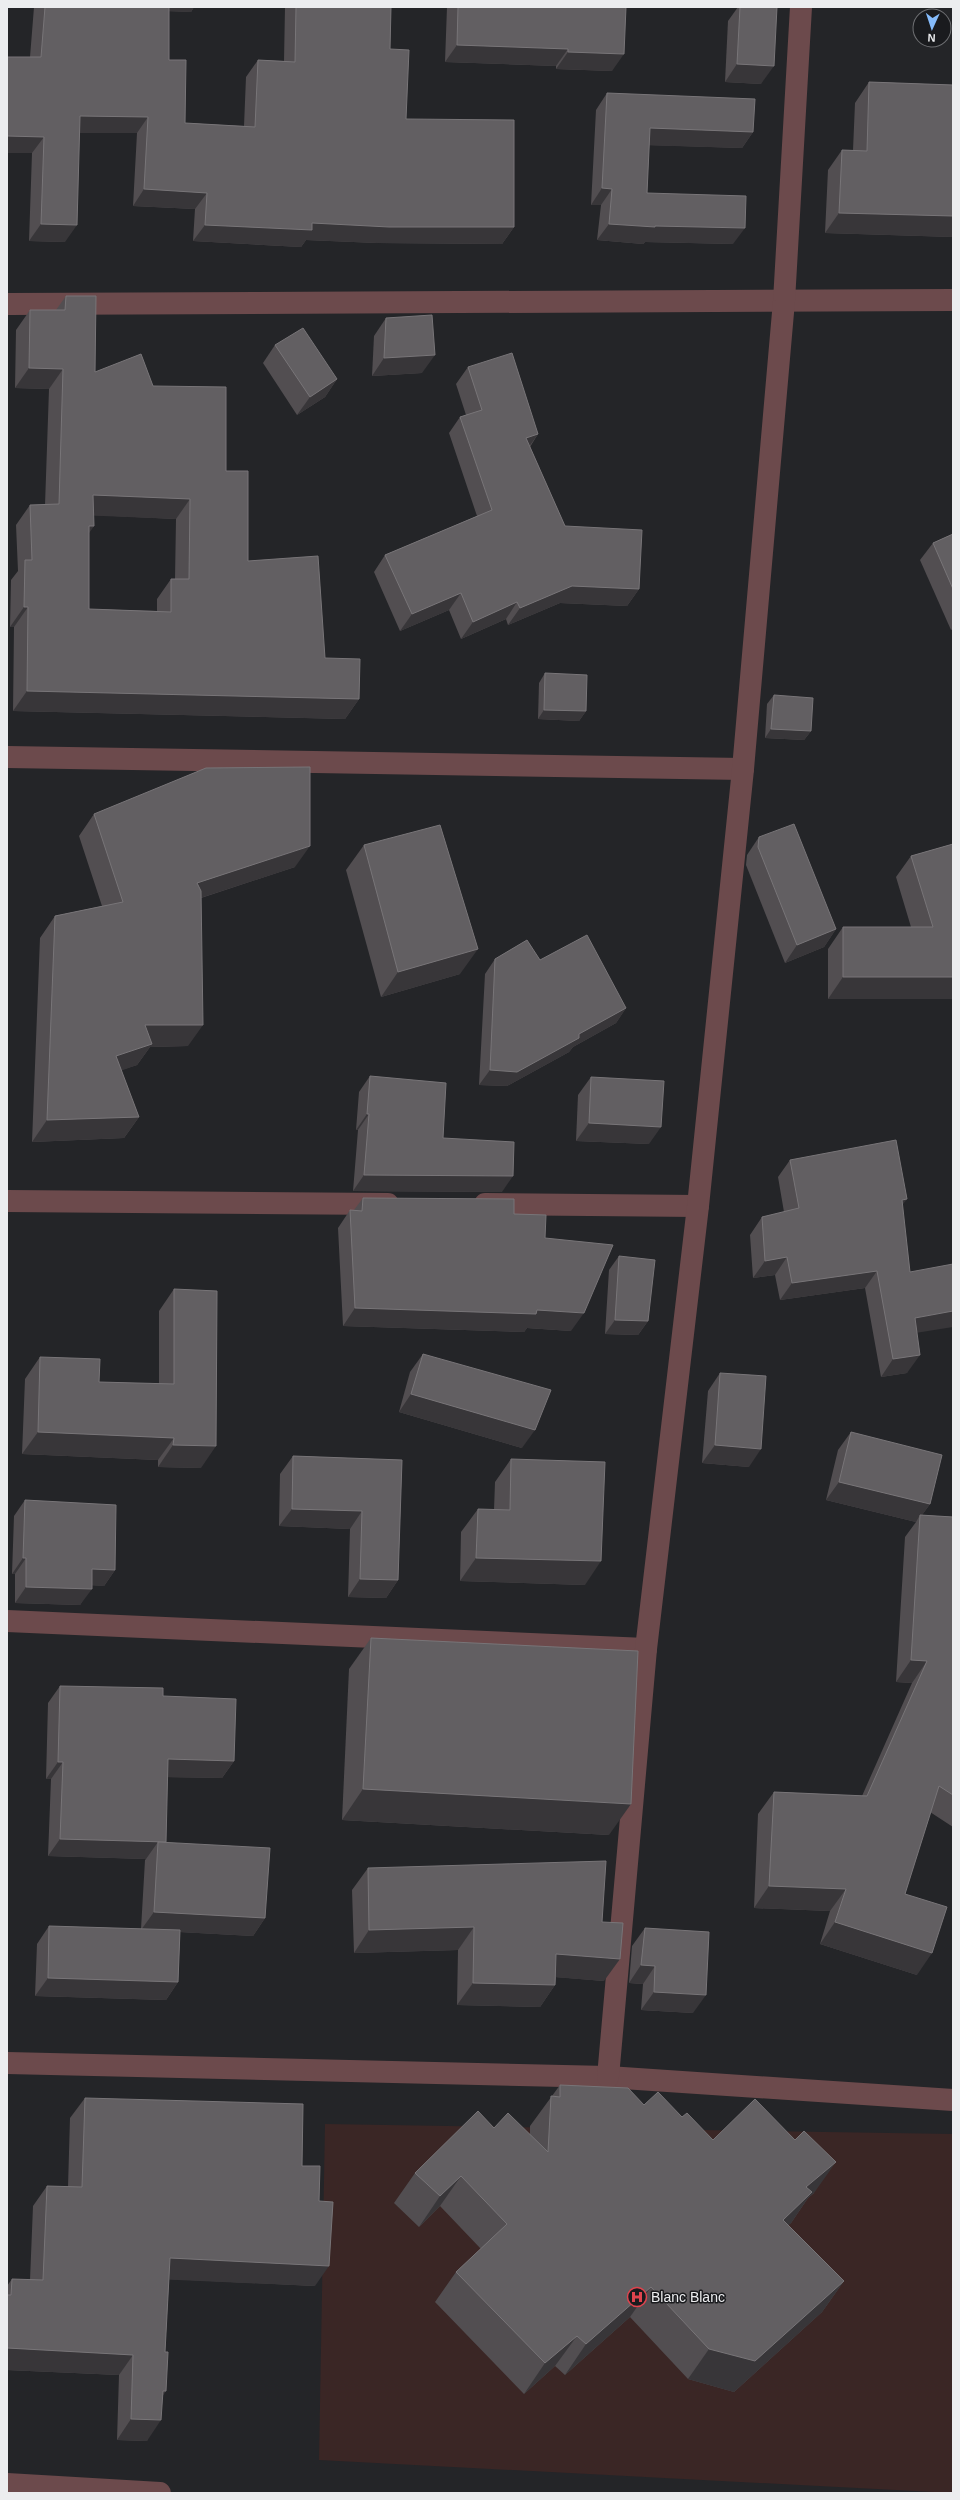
<svg xmlns="http://www.w3.org/2000/svg" width="960" height="2500" viewBox="0 0 960 2500" font-family="Helvetica,sans-serif">
<style>
.medical{fill:#3a2625}
.lines{fill:none;stroke-linecap:round;stroke-linejoin:round}
.street{stroke:#6c4a4c;stroke-width:22}
.wall{fill:#524e51;fill-rule:evenodd}
.shaded-wall{fill:#383639}
.building{fill:#625f62;stroke:#787578;fill-rule:evenodd}
.labels{text-anchor:middle;dominant-baseline:central;stroke-width:3;stroke-linejoin:round;paint-order:stroke}
.poi-label{font-size:14px;fill:#ecedef;stroke:#1a1b1e;text-anchor:start}
</style>
<rect width="100%" height="100%" fill="#242528"/>
<!-- medical -->
<path class="medical" d="M325,2124L953,2134V2493L319,2460Z"/>
<g class="lines">
<!-- street -->
<g class="street">
<path d="M7,304L953,300"/>
<path d="M7,757L743,769"/>
<path d="M7,1201L388,1204"/>
<path d="M485,1204L698,1206"/>
<path d="M7,1621L646,1649"/>
<path d="M7,2063L608,2077L953,2100"/>
<path d="M608,2077L646,1649L698,1206L743,769L784,301L801,7"/>
<path d="M7,2484L160,2493"/>
</g>
</g>
<!-- wall -->
<g class="wall">
<path d="M34,7H194L191,12L169,11V60L185,123L244,126L246,77L258,60L284,61L285,7H391L390,49L406,119L514,227L502,244L377,243L306,240L301,247L193,241L195,209L133,206L137,133H80L65,242L29,241L32,153H7V57H30Z"/>
<path d="M447,7H626L612,71L556,69V66L445,62Z"/>
<path d="M738,7H777L761,84L725,82L728,21Z"/>
<path d="M869,82L953,85V237L825,233L828,170L842,150H853L855,103Z"/>
<path d="M607,93L753,132L742,148L649,145L647,193L733,244L645,242L643,244L597,240L601,205H591L596,110Z"/>
<path d="M66,296L95,372L153,386L226,471L248,561L325,658L359,699L345,719L13,711L14,627H10L11,580L18,571L16,525L30,505H45L49,389L15,388L16,330L30,310H56ZM93,515L176,519L175,579H171L157,599V611L89,609V532L94,526Z"/>
<path d="M386,318L422,373L372,376L374,336Z"/>
<path d="M275,345L337,379L325,397L297,415L263,363Z"/>
<path d="M468,367L538,434L530,447L565,526L639,589L627,606L560,603L508,625L506,619L461,639L449,610L400,631L374,572L385,555L477,516L449,433L460,417L466,415L456,384Z"/>
<path d="M953,534V629L951,630L920,560L933,543Z"/>
<path d="M545,673L586,711L579,721L538,719L539,683Z"/>
<path d="M774,695L811,731L804,740L765,738L767,704Z"/>
<path d="M94,814L295,867L201,898L188,1046L150,1047L137,1065L121,1070L139,1117L124,1138L32,1142L40,938L55,916L102,906L79,836Z"/>
<path d="M759,837L836,929L824,947L785,963L746,865L747,855Z"/>
<path d="M953,844V999H828V949L843,927H911L896,877L911,856Z"/>
<path d="M364,845L460,974L381,997L346,870Z"/>
<path d="M495,959L540,960L626,1008L616,1023L573,1047L569,1052L507,1086L479,1085L485,974Z"/>
<path d="M370,1076L443,1138L502,1192L353,1191L358,1130H356L359,1092Z"/>
<path d="M591,1077L649,1144L576,1141L578,1095Z"/>
<path d="M790,1160L902,1205L917,1333L907,1373L881,1377L865,1288L780,1300L775,1275L753,1278L750,1235L762,1217L784,1212L778,1177Z"/>
<path d="M363,1198L514,1214L545,1238L571,1331L527,1328L524,1332L343,1326L338,1228L350,1210H354Z"/>
<path d="M619,1256L648,1321L638,1335L605,1334L609,1270Z"/>
<path d="M174,1289L201,1468L158,1467V1460L22,1454L25,1379L40,1357L99,1382L159,1384V1311Z"/>
<path d="M423,1354L522,1448L399,1412L410,1372Z"/>
<path d="M720,1373L749,1467L702,1463L708,1391Z"/>
<path d="M851,1432L930,1504L922,1515L953,1517V1827L930,1812L905,1894L917,1975L820,1944L830,1911L754,1908L758,1814L774,1792L862,1796L912,1683L896,1682L905,1537L916,1522L826,1500L838,1450Z"/>
<path d="M293,1456L402,1460L398,1580L386,1598L348,1597L350,1529L279,1526L280,1474Z"/>
<path d="M511,1459L585,1585L460,1581L461,1532L478,1509L494,1510L495,1482Z"/>
<path d="M25,1500L115,1570L104,1586L92,1585L80,1605L15,1603V1574H12L14,1516Z"/>
<path d="M371,1638L609,1835L342,1820L349,1669Z"/>
<path d="M60,1686L163,1696L234,1761L222,1778L167,1777L165,1842L265,1918L253,1936L180,1932L178,1982L166,2000L35,1996L37,1944L49,1926L141,1929L145,1860L146,1859L48,1856L51,1779H46L48,1703Z"/>
<path d="M368,1868L602,1922L604,1981L556,1977L555,1985L540,2007L457,2005L458,1950L354,1953L352,1890Z"/>
<path d="M645,1928L693,2013L641,2010L643,1984L629,1983L632,1946Z"/>
<path d="M560,2085L644,2105L682,2117L713,2140L814,2193L808,2198L791,2223L788,2225L844,2281L822,2312L734,2392L688,2379L630,2317L565,2375L555,2366L524,2394L435,2302L456,2272L481,2249L440,2206L419,2227L394,2203L415,2173L494,2128L530,2134V2126Z"/>
<path d="M85,2098L302,2166L315,2286L169,2279L165,2352L166,2391L162,2396L147,2441L117,2440L119,2375L7,2370V2286L12,2279L30,2280L33,2206L47,2186L68,2187L70,2118Z"/>
</g>
<!-- shaded-wall -->
<g class="shaded-wall">
<path d="M160,7H194L191,12L157,11Z"/>
<path d="M457,45L568,49L556,66L445,62Z"/>
<path d="M568,52L624,54L612,71L556,69Z"/>
<path d="M737,64L774,66L761,84L725,82Z"/>
<path d="M80,116L148,117L137,133H69Z"/>
<path d="M650,128L753,132L742,148L639,145Z"/>
<path d="M7,136L44,137L32,153H7Z"/>
<path d="M602,188L612,189L601,205H591Z"/>
<path d="M144,189L207,193L195,209L133,206Z"/>
<path d="M839,213L953,216V237L825,233Z"/>
<path d="M312,223L514,227L502,244L377,243L306,240L301,247L193,241L205,225Z"/>
<path d="M41,224L77,225L65,242L29,241Z"/>
<path d="M609,224L745,228L733,244L645,242L643,244L597,240Z"/>
<path d="M435,355L422,373L372,376L384,358Z"/>
<path d="M29,368L63,369L49,389L15,388Z"/>
<path d="M337,379L325,397L297,415L310,397Z"/>
<path d="M538,434L526,451V438Z"/>
<path d="M93,495L190,499L176,519L79,515Z"/>
<path d="M89,526H94L80,546Z"/>
<path d="M572,586L639,589L627,606L560,603L508,625L520,608Z"/>
<path d="M461,593L449,610L400,631L412,614Z"/>
<path d="M517,602L506,619L461,639L473,622Z"/>
<path d="M24,607H28L14,627H10Z"/>
<path d="M27,691L359,699L345,719L13,711Z"/>
<path d="M544,710L586,711L579,721L538,719Z"/>
<path d="M771,729L811,731L804,740L765,738Z"/>
<path d="M310,846L295,867L182,904L197,883Z"/>
<path d="M836,929L824,947L785,963L797,945Z"/>
<path d="M478,949L460,974L381,997L398,972Z"/>
<path d="M843,977H953V999H828Z"/>
<path d="M626,1008L616,1023L573,1047L569,1052L507,1086L479,1085L490,1070L579,1034Z"/>
<path d="M145,1025H203L188,1046L150,1047L137,1065L101,1078L116,1056Z"/>
<path d="M367,1114H369L358,1130H356Z"/>
<path d="M139,1117L124,1138L32,1142L47,1120Z"/>
<path d="M589,1123L661,1127L649,1144L576,1141Z"/>
<path d="M364,1175L513,1176L502,1192L353,1191Z"/>
<path d="M907,1199L894,1216L902,1200Z"/>
<path d="M787,1257L775,1275L753,1278L765,1261Z"/>
<path d="M877,1271L865,1288L780,1300L792,1283Z"/>
<path d="M355,1308L537,1310L584,1313L571,1331L527,1328L524,1332L343,1326Z"/>
<path d="M953,1311V1327L903,1335L915,1318Z"/>
<path d="M615,1320L648,1321L638,1335L605,1334Z"/>
<path d="M920,1355L907,1373L881,1377L893,1359Z"/>
<path d="M411,1394L535,1430L522,1448L399,1412Z"/>
<path d="M38,1432L174,1438L158,1460L22,1454Z"/>
<path d="M173,1445L216,1446L201,1468L158,1467Z"/>
<path d="M715,1445L761,1449L749,1467L702,1463Z"/>
<path d="M839,1482L930,1504L920,1518V1515L916,1522L826,1500Z"/>
<path d="M292,1509L362,1511L350,1529L279,1526Z"/>
<path d="M23,1558H26L15,1574H12Z"/>
<path d="M476,1558L601,1561L585,1585L460,1581Z"/>
<path d="M92,1569L115,1570L104,1586L81,1585Z"/>
<path d="M360,1579L398,1580L386,1598L348,1597Z"/>
<path d="M26,1587L92,1589L80,1605L15,1603Z"/>
<path d="M911,1660L927,1661L912,1683L896,1682Z"/>
<path d="M168,1759L234,1761L222,1778L156,1777Z"/>
<path d="M58,1762H63L51,1779H46Z"/>
<path d="M363,1789L631,1804L609,1835L342,1820Z"/>
<path d="M60,1839L166,1842L157,1854L158,1842L146,1859L48,1856Z"/>
<path d="M769,1886L846,1889L830,1911L754,1908Z"/>
<path d="M154,1912L265,1918L253,1936L141,1930Z"/>
<path d="M835,1922L932,1953L917,1975L820,1944Z"/>
<path d="M474,1927L458,1950L354,1953L369,1930Z"/>
<path d="M556,1954L620,1959L604,1981L540,1976Z"/>
<path d="M641,1965L655,1966L643,1984L629,1983Z"/>
<path d="M48,1978L178,1982L166,2000L35,1996Z"/>
<path d="M473,1983L555,1985L540,2007L457,2005Z"/>
<path d="M654,1992L706,1995L693,2013L641,2010Z"/>
<path d="M836,2162L814,2193L808,2198L791,2223L762,2250L806,2187Z"/>
<path d="M461,2176L440,2206L419,2227L440,2196Z"/>
<path d="M170,2258L329,2266L315,2286L155,2279Z"/>
<path d="M844,2281L822,2312L734,2392L688,2379L709,2349Z"/>
<path d="M651,2287L630,2317L565,2375L586,2344Z"/>
<path d="M577,2336L555,2366L524,2394L545,2363Z"/>
<path d="M7,2348L133,2355L119,2375L7,2370Z"/>
<path d="M163,2391H166L152,2411Z"/>
<path d="M131,2419L161,2420L147,2441L117,2440Z"/>
</g>
<!-- building -->
<g class="building">
<path d="M45,7H169V60H186L185,123L255,127L258,60L295,62L296,7H391L390,49L409,50L406,119L514,120V227H389L312,223V230L205,225L207,193L144,189L148,117L80,116L77,225L41,224L44,137L7,136V57H41Z"/>
<path d="M458,7H626L624,54L568,52V49L457,45Z"/>
<path d="M740,7H777L774,66L737,64Z"/>
<path d="M869,82L953,85V216L839,213L842,150L867,151Z"/>
<path d="M607,93L755,99L753,132L650,128L647,193L746,196L745,228L655,226V227L609,224L612,189L602,188Z"/>
<path d="M66,296H96L95,372L141,354L153,386L226,387V471H248V561L318,556L325,658L360,659L359,699L27,691L28,607H24L25,560H32L30,505L59,504L63,369L29,368L30,310H65ZM93,495L190,499L189,579H171V612L89,609V526H94Z"/>
<path d="M432,315L435,355L384,358L386,318Z"/>
<path d="M303,328L337,379L310,397L275,345Z"/>
<path d="M512,353L538,434L526,438L565,526L642,530L639,589L572,586L520,608L517,602L473,622L461,593L412,614L385,555L492,510L460,417L482,410L468,367Z"/>
<path d="M953,534V589L933,543Z"/>
<path d="M545,673L587,675L586,711L544,710Z"/>
<path d="M774,695L813,698L811,731L771,729Z"/>
<path d="M310,767V846L197,883L201,891L203,1025H145L152,1044L116,1056L139,1117L47,1120L55,916L123,902L94,814L206,768Z"/>
<path d="M794,824L836,929L797,945L758,847L759,837Z"/>
<path d="M440,825L478,949L398,972L364,845Z"/>
<path d="M953,844V977H843V927H933L911,856Z"/>
<path d="M587,935L626,1008L579,1034V1038L517,1072L490,1070L495,959L527,940L540,960Z"/>
<path d="M370,1076L446,1083L443,1138L514,1142L513,1176L364,1175L369,1114H367Z"/>
<path d="M591,1077L664,1081L661,1127L589,1123Z"/>
<path d="M896,1140L907,1199L902,1200L910,1272L953,1264V1311L915,1318L920,1355L893,1359L877,1271L792,1283L787,1257L765,1261L762,1217L799,1208L790,1160Z"/>
<path d="M363,1198L514,1199V1214L546,1215L545,1238L613,1245L584,1313L537,1310L536,1314L355,1308L350,1210L362,1211Z"/>
<path d="M619,1256L655,1260L648,1321L615,1320Z"/>
<path d="M174,1289L217,1291L216,1446L173,1445L174,1438L38,1432L40,1357L100,1359L99,1382L174,1384Z"/>
<path d="M423,1354L551,1390L535,1430L411,1394Z"/>
<path d="M720,1373L766,1376L761,1449L715,1445Z"/>
<path d="M851,1432L942,1455L930,1504L839,1482Z"/>
<path d="M293,1456L402,1460L398,1580L360,1579L362,1511L292,1509Z"/>
<path d="M511,1459L605,1462L601,1561L476,1558L478,1509L510,1510Z"/>
<path d="M25,1500L116,1505L115,1570L92,1569V1589L26,1587V1558H23Z"/>
<path d="M920,1515L953,1517V1795L939,1786L905,1894L947,1907L932,1953L835,1922L846,1889L769,1886L774,1792L867,1796L927,1661L911,1660Z"/>
<path d="M371,1638L638,1651L631,1804L363,1789Z"/>
<path d="M60,1686L163,1688V1696L236,1699L234,1761L168,1759L166,1842L60,1839L63,1762H58Z"/>
<path d="M158,1842L270,1848L265,1918L154,1912Z"/>
<path d="M606,1861L602,1922L623,1923L620,1959L556,1954L555,1985L473,1983L474,1927L369,1930L368,1868Z"/>
<path d="M49,1926L180,1930L178,1982L48,1978Z"/>
<path d="M645,1928L709,1932L706,1995L654,1992L655,1966L641,1965Z"/>
<path d="M560,2085L628,2088L644,2105L658,2092L682,2117L687,2113L713,2140L755,2099L795,2140L804,2131L836,2162L806,2187L812,2192L783,2220L844,2281L755,2361L709,2349L651,2287L586,2344L577,2336L545,2363L456,2272L507,2224L461,2176L440,2196L415,2173L478,2111L494,2128L508,2113L548,2152L551,2096L560,2097Z"/>
<path d="M85,2098L303,2104L302,2166H320L319,2201L333,2202L329,2266L170,2258L165,2352H168L166,2391H163L161,2420L131,2419L133,2355L7,2348V2295H11L12,2279L43,2280L47,2186L82,2187Z"/>
</g>
<!-- icons -->
<defs>
<symbol id="hospital-ring" viewBox="-11 -11 22 22"><circle r="9.5" fill="#1a1b1e" stroke="#e0444e" stroke-width="1.5"/><path d="M-5-5h3v3.5h4V-5h3V5h-3V1.5h-4V5h-3Z" fill="#e0444e"/></symbol>
</defs>
<g fill-rule="evenodd">
<use href="#hospital-ring" x="626" y="2286" width="22" height="22"/>
</g>
<g class="labels">
<!-- poi labels -->
<g class="poi-label">
<text x="651" y="2297">Blanc Blanc</text>
</g>
</g>
<!-- border -->
<rect width="960" height="2500" fill="none" stroke="#ecedef" stroke-width="16"/>
<!-- north arrow -->
<g transform="translate(932 28) rotate(183)"><circle r="19" fill="#1a1b1e" stroke="#6e6f72"/>
<path d="M0-3L7 15L0 10L-7 15Z" fill="#85bbfb"/>
<text y="-6" font-size="11" font-weight="bold" text-anchor="middle" fill="#ecedef">N</text>
</g>
</svg>
